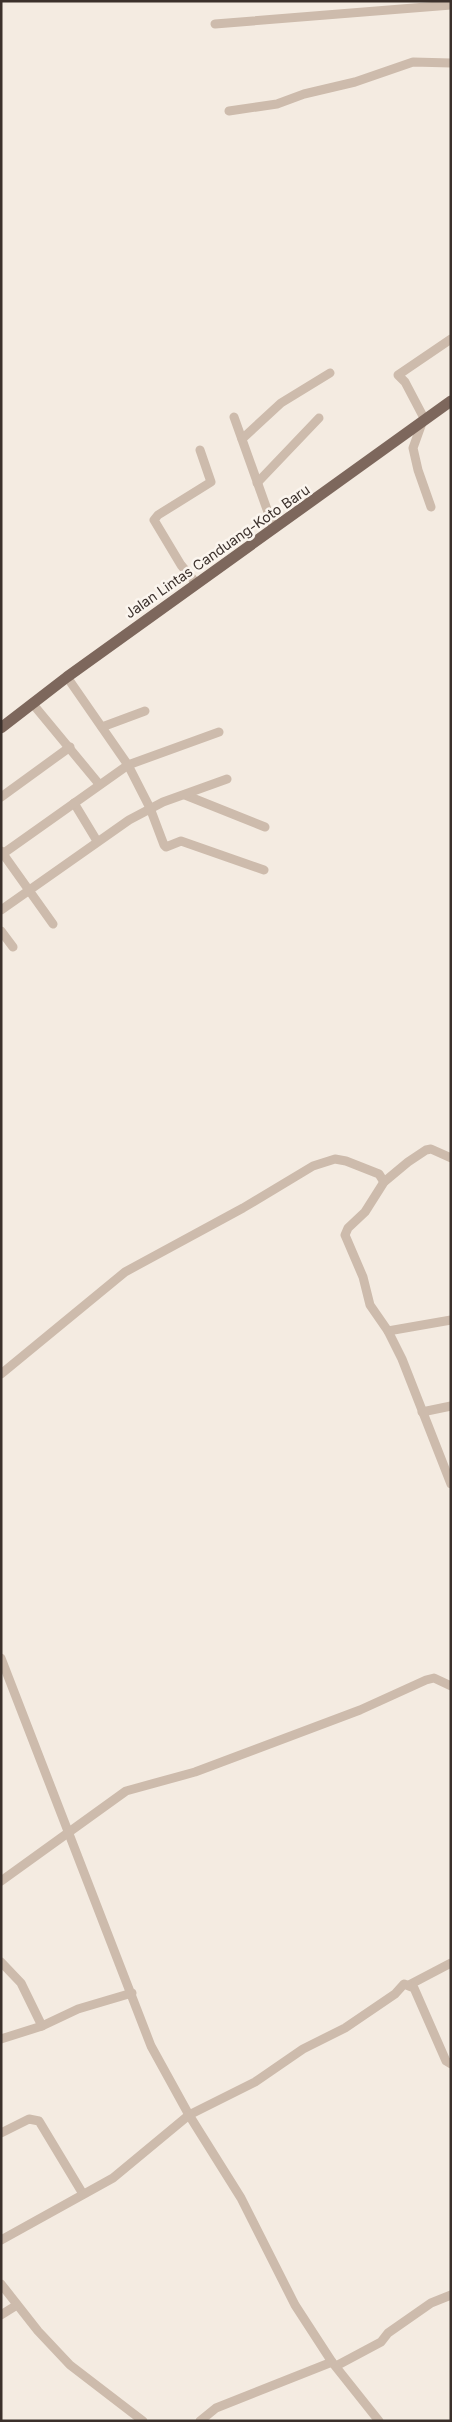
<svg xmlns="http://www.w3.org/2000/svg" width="452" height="2422" viewBox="0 0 452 2422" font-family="Inter,sans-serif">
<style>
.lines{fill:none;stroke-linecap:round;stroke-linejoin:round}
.minor{stroke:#cdbbac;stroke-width:9}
.major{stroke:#7d675c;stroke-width:11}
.labels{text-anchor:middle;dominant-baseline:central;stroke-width:5;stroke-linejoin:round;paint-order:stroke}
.street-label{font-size:14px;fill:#3b302b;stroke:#fbf5ee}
</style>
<rect width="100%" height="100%" fill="#f4ebe1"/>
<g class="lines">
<!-- minor -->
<g class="minor">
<path d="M215,24L451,5"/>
<path d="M229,111L277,104L304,94L355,82L413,62L451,63"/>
<path d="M234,417L274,529"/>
<path d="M425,420L405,382L398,375L451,339"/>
<path d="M422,423L413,448L418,470L431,507"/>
<path d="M242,439L281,403L330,373"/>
<path d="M257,483L319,418"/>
<path d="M196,583L181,565L154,520L158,515L211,482L200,450"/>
<path d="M67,677L128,765L150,808L164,845L166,847L181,841L264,870"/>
<path d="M32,703L99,784"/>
<path d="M102,727L145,711"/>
<path d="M185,795L265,827"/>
<path d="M1,797L70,747"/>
<path d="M74,803L97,841"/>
<path d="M1,851L53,924"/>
<path d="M1,855L128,765L219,732"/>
<path d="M1,910L129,820L163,802L227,779"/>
<path d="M1,931L13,947"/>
<path d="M451,1158L431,1149L426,1150L408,1162L384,1182L365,1212L348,1228L345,1235L363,1277L370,1305L388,1331L402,1359L451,1484"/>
<path d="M388,1331L451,1320"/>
<path d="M1,1374L125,1272L243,1208L313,1166L335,1159L346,1161L379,1174L384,1182"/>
<path d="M422,1412L451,1406"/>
<path d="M1,1658L151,2046L189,2115L241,2198L295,2305L332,2362L379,2421"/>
<path d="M1,1881L126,1791L195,1772L360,1710L426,1680L434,1678L451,1686"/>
<path d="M1,1962L21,1983L42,2026"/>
<path d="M409,1985L451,1963"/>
<path d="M1,2039L42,2026L78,2009L132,1993"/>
<path d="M1,2133L29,2119L39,2121L83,2194"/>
<path d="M1,2240L113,2178L189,2115L255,2082L303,2049L345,2028L395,1994L404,1984L414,1988L446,2061L451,2064"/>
<path d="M1,2284L38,2331L70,2365L143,2421"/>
<path d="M1,2315L17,2305"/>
<path d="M336,2366L381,2342L388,2333L431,2303L451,2295"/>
<path d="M200,2421L216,2408L332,2362"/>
</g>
<!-- major -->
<path class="major" d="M1,728L67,677L451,401"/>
</g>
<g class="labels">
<!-- street labels -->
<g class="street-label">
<text transform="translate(217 551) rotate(-35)">Jalan Lintas Canduang-Koto Baru</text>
</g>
</g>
<!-- border -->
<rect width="452" height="2422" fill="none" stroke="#3b302b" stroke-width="5"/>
</svg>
